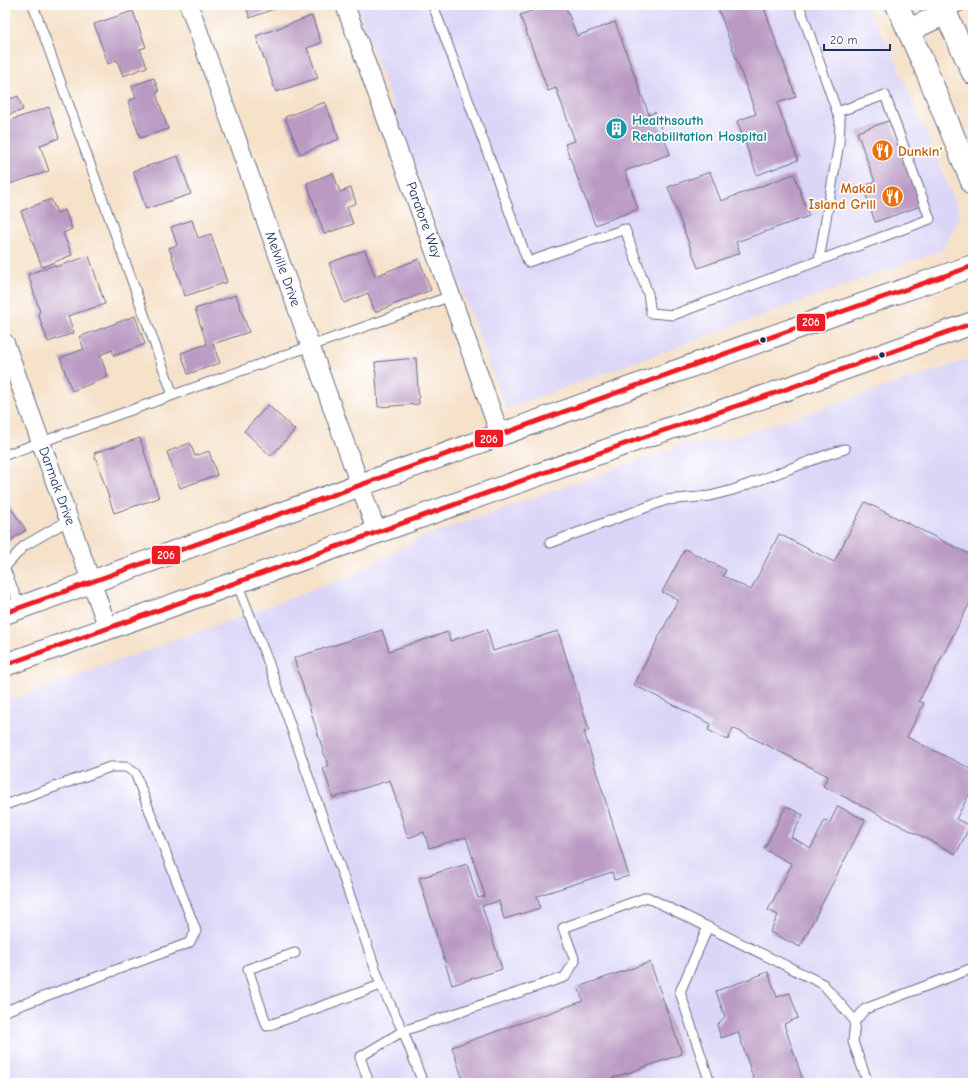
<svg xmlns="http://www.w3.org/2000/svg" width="978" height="1088" viewBox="0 0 978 1088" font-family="'Comic Neue',sans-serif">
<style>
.built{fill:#dbd6f7}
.building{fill:#ba9ac3}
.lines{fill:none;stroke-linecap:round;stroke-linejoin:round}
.lane-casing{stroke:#686d83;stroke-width:11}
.street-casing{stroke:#686d83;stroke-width:20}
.primary-casing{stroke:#686d83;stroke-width:24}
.lane{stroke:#fff;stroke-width:9}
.street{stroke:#fff;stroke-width:18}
.primary{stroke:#fff;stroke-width:22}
.bus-1-casing{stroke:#fff;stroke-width:8}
.bus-1{stroke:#ed1b24;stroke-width:5}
.bus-dot{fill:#1b2f5e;stroke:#fff;stroke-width:1.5}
.labels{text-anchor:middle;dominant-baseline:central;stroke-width:3.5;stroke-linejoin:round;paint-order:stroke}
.culture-label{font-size:14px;font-weight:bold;fill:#0d838f;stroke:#fff;text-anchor:start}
.food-label{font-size:14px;font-weight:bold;fill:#c56008;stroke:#fff;text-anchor:start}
.street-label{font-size:14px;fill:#1b2f5e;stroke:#fff}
.line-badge{stroke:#fff;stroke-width:1.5}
.badge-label{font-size:11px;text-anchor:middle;font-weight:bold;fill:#fff}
</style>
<rect width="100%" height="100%" fill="#fff"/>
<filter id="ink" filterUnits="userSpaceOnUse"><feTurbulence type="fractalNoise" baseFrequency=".025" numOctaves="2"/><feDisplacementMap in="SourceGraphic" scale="8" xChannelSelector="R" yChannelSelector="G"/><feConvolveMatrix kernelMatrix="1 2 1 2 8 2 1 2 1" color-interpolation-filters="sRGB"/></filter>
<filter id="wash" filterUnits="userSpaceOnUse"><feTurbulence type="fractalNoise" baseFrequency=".012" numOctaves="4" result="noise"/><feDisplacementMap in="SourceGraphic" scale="16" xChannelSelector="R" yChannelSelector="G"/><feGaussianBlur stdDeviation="0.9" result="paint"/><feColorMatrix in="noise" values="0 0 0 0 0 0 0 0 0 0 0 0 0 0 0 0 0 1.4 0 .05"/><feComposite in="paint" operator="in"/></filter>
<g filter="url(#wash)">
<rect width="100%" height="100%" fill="#f6e1c9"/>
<!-- built -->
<g class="built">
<path d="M356,5H865L892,52L960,215L943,250L506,409Z"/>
<path d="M973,358V1083H5V698H16L349,577L418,539L684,444L730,439Z"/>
</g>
<g id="blocks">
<!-- building -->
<g class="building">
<path d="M245,5H284L250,18Z"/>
<path d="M549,5H565L577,36L615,22L649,115L655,112L670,154L625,171L638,209L595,225L565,144L575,141L556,88L548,91L520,15Z"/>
<path d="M717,5H763L796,97L777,103L798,160L757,175L737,121L756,114Z"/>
<path d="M133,11L146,47L140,49L147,67L123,76L117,60L108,64L94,24Z"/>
<path d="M312,16L321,43L307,48L318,78L276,92L256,36Z"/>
<path d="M154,78L159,92L156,93L168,129L140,138L128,101L136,98L132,86Z"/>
<path d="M18,96L23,110L5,116V101Z"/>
<path d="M325,102L339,139L300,154L285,117Z"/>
<path d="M49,107L59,138L40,145L49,171L7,185L5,179V122Z"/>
<path d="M891,120L921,206L875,222L863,186L875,182L857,132Z"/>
<path d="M178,156L191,194L146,209L133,171Z"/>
<path d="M710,172L721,201L794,174L809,216L736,242L740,253L698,268L668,187Z"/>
<path d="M333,173L340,192L351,188L356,203L347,207L353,224L324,234L307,183Z"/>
<path d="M51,199L57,213L65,210L72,229L63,233L72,255L42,267L21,211Z"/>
<path d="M192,220L198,238L211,234L227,282L185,296L169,248L177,245L171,227Z"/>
<path d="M365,250L375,276L419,259L431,290L375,312L368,293L344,303L329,263Z"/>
<path d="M89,256L105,304L68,316L74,333L48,342L38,313L40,312L28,274L55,265V267Z"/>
<path d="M236,295L249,332L213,344L220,363L188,374L181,353L207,344L195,309Z"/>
<path d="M135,316L145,344L114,356L112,350L100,355L108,377L72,391L60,358L84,349L79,337Z"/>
<path d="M416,358L419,404L378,407L375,362Z"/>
<path d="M268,405L295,430L271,456L244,431Z"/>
<path d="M140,438L159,498L114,513L94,453Z"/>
<path d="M190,443L195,456L209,451L217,475L180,488L167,452Z"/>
<path d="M5,500L26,530L5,544Z"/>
<path d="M865,502L973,556V597L919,701L924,703L907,737L973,770V787L956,819L970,826L956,854L823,786L828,776L733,728L728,740L708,730L711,724L634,685L678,600L662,592L685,549L726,570L723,576L751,590L779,534L834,562Z"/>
<path d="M487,629L493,651L558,631L589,730L584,732L629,876L614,880L612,872L537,896L540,908L504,919L499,901L482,906L502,969L452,985L419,878L467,864L478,898L485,896L466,837L429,848L424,832L408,838L390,780L333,798L323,768L328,766L294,658L382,630L389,651L448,632L450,641Z"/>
<path d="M786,806L803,815L791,837L811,848L825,820L830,822L838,806L865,820L800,947L770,932L778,915L768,910L792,864L764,849Z"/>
<path d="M650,962L682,1054L598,1083H464L452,1047L583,1001L578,987Z"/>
<path d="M768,972L777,997L790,993L798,1018L784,1024L804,1083H755L738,1032L721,1038L717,1025L725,1017L716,991Z"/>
</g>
</g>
</g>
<g filter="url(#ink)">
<use href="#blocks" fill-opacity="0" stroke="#686d83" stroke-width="1"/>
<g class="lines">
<defs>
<g id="lane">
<path d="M33,5L173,395"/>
<path d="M433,5L528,262L625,229L648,294L651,313L673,315L930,219L885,95L837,112"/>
<path d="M799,5L840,120L839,143L819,260"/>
<path d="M946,13L963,5"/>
<path d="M5,455L451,296"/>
<path d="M550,543L666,500L710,496L733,490L829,454L845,449"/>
<path d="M5,567L24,546L69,520"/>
<path d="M5,569L20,607"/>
<path d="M237,583L269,664L381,985"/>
<path d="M5,805L110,767H126L135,773L196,931L189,943L5,1011"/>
<path d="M708,927L680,992L709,1080L708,1083"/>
<path d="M295,953L248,969L267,1026L381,985L403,1031L423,1083"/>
<path d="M369,1083L360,1057L403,1031L565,977L575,961L563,928L647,897L823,984L855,1021"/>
<path d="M868,1083L853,1042L855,1021L865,1009L973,968"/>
</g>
<g id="street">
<path d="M189,5L377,533"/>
<path d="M345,5L451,296L500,435"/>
<path d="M5,343L108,628"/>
</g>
<g id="primary">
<path d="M897,5L925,67L973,184"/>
<path d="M942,5L973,73"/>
<path d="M909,30L946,13"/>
<path d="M5,613L838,313L973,266"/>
<path d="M5,665L644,437L778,392L973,323"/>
</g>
</defs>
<!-- lane casing -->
<use href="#lane" class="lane-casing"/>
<!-- street casing -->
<use href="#street" class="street-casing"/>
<!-- primary casing -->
<use href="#primary" class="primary-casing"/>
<!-- lane -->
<use href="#lane" class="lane"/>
<!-- street -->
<use href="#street" class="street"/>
<!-- primary -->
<use href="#primary" class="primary"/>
<defs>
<g id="bus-1">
<path d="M5,613L838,313L973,266"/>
<path d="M5,665L644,437L778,392L973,323"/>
</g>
</defs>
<!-- bus-1 casing -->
<use href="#bus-1" class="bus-1-casing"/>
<!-- bus-1 -->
<use href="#bus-1" class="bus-1"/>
</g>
</g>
<!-- icons -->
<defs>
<symbol id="building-disc" viewBox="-11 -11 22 22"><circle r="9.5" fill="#0f9aa8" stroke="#fff"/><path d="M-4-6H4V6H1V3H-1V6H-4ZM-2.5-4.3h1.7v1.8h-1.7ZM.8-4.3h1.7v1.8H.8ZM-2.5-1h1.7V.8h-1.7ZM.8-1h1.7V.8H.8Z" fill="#fff"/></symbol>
<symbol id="restaurant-disc" viewBox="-11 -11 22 22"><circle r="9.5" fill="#e8710a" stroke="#fff"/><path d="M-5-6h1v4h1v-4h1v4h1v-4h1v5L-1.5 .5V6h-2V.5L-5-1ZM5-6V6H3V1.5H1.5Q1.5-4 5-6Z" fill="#fff"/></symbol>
</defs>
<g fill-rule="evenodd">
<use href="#building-disc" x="604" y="116" width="25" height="25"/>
<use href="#restaurant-disc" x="870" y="138" width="25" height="25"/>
<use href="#restaurant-disc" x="880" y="184" width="25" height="25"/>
</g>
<!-- markers -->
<g class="bus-dot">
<circle cx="763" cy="340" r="3.5"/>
<circle cx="882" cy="355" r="3.5"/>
</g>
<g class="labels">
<!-- culture labels -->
<g class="culture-label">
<text x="632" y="120">Healthsouth<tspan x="632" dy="16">Rehabilitation Hospital</tspan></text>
</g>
<!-- food labels -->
<g class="food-label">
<text x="898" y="151">Dunkin'</text>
<text x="876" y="188" text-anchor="end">Makai<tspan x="876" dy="16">Island Grill</tspan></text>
</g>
<!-- street labels -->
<g class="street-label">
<text transform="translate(424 220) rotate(70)">Paratore Way</text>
<text transform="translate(283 269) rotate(70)">Melville Drive</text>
<text transform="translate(57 486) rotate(70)">Darmak Drive</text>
</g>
</g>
<g class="line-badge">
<rect x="796" y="313" width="30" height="19" rx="4" fill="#ed1b24"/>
<rect x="474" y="429" width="30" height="19" rx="4" fill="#ed1b24"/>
<rect x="151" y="545" width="30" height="20" rx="4" fill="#ed1b24"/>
</g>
<g class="badge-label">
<text x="811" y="326">206</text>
<text x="489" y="443">206</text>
<text x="166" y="559">206</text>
</g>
<!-- margin -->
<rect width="978" height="1088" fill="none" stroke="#fff" stroke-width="20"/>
<!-- scale -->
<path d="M824 44v6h66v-6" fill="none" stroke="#1b2f5e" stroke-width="2"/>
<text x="830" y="44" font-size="12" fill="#1b2f5e" stroke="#ffffff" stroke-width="3" paint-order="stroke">20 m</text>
</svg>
